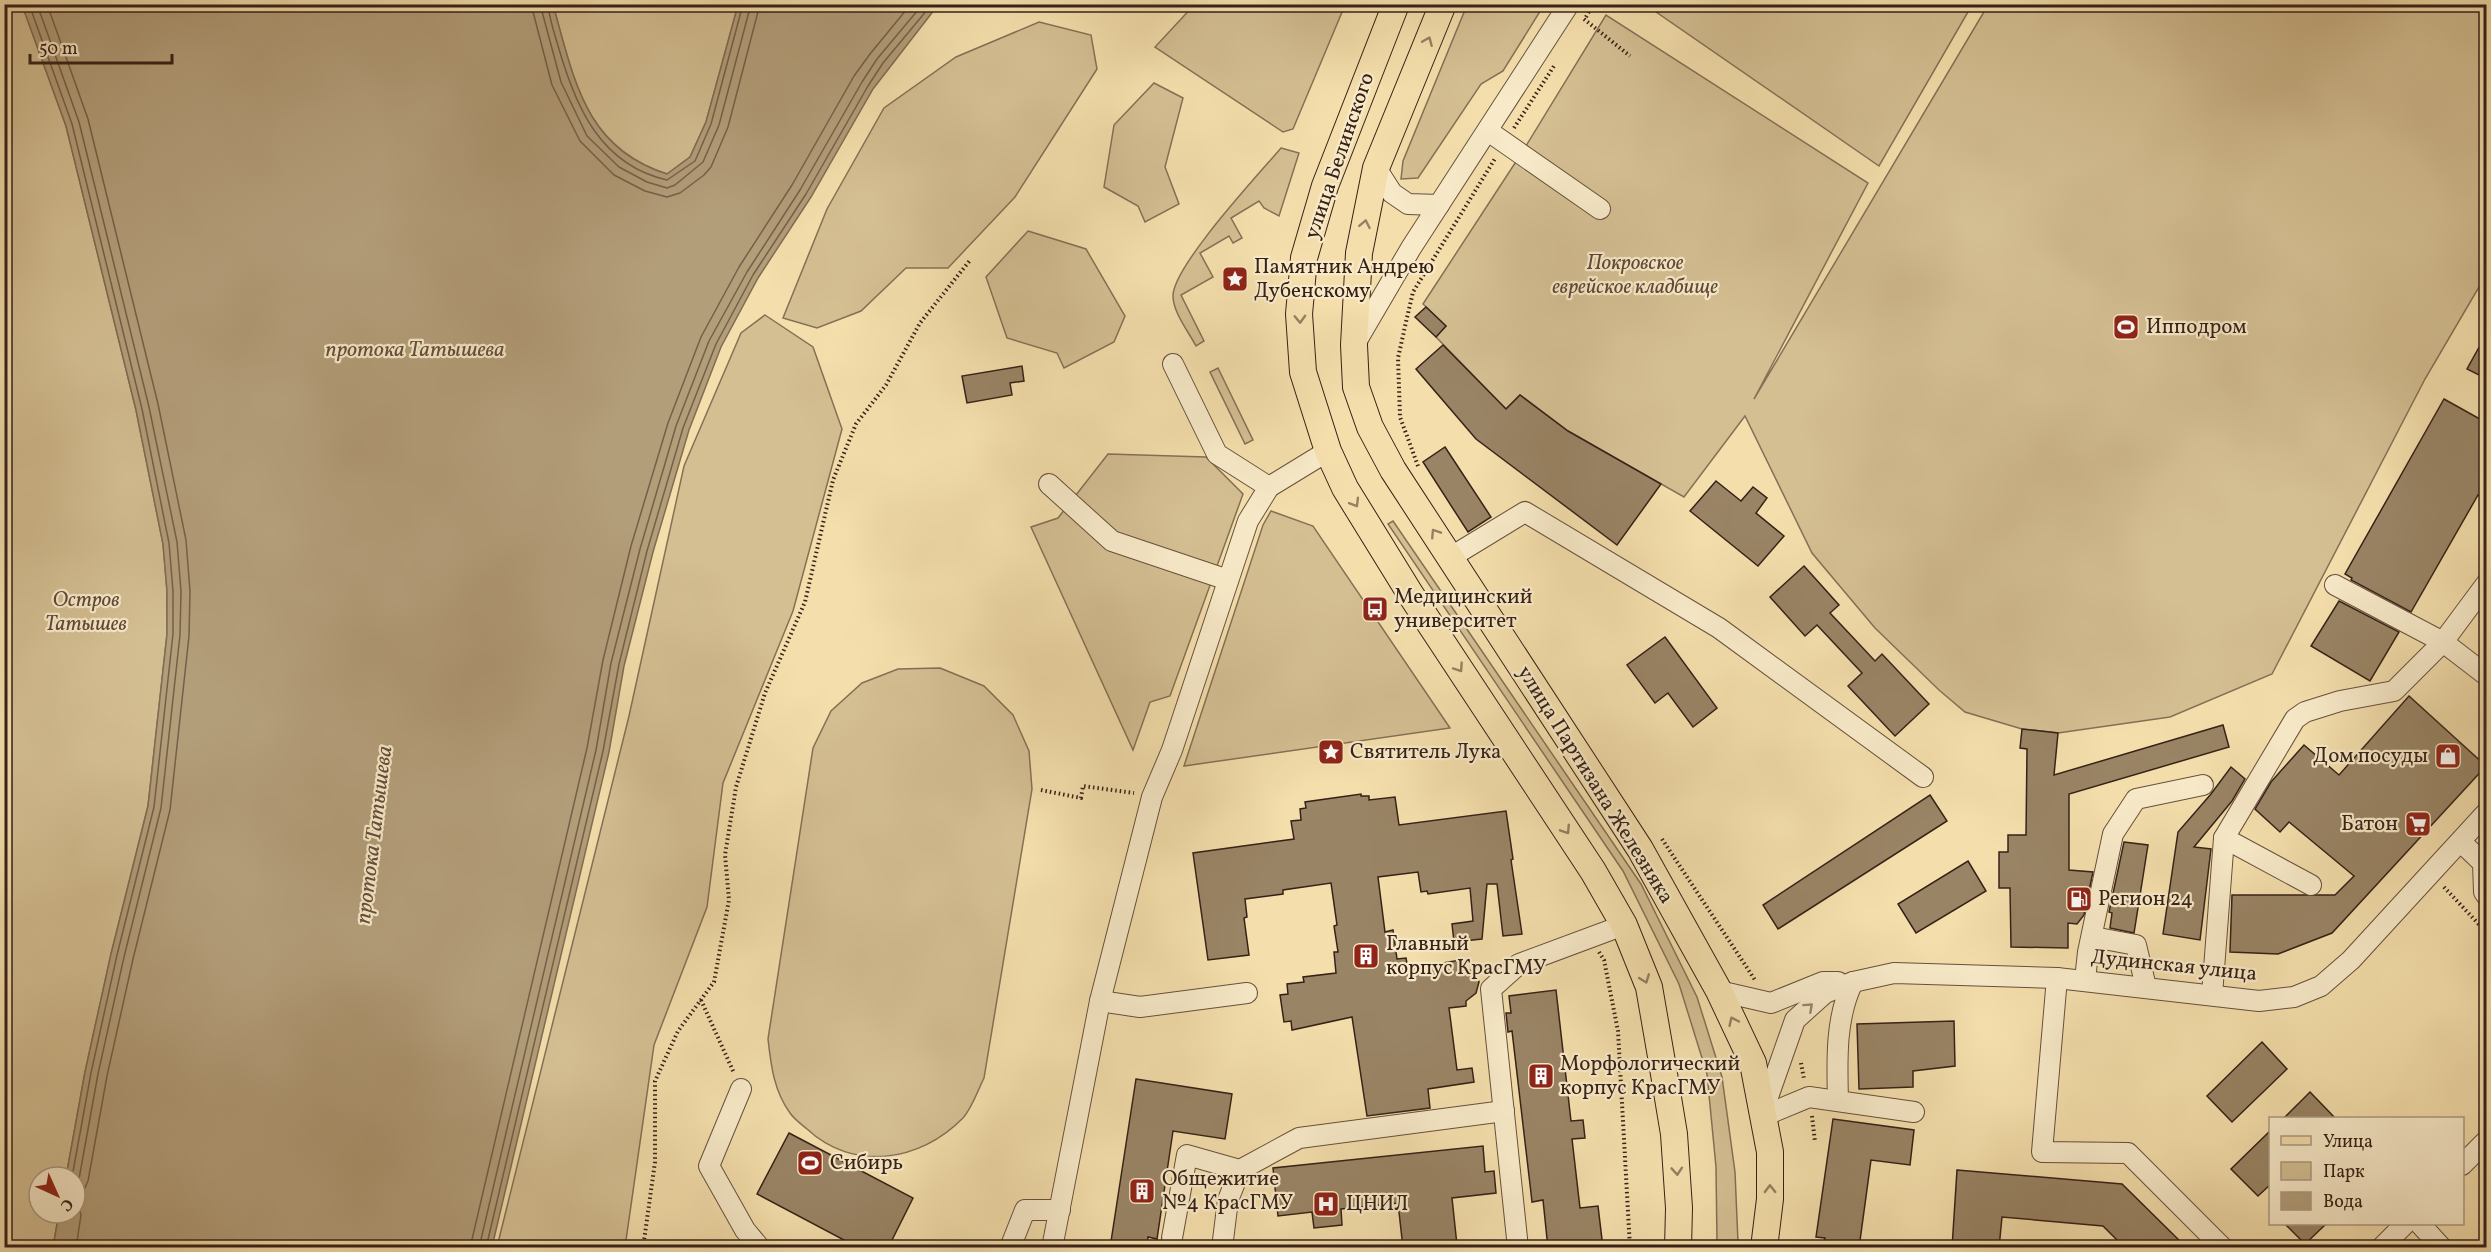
<svg xmlns="http://www.w3.org/2000/svg" width="2491" height="1252" viewBox="0 0 2491 1252" font-family="Vollkorn,serif">
<style>
.green{fill:#d4bf93;stroke:#857056;stroke-width:1.5}
.water{fill:#b39e7a;stroke:#816c53;stroke-width:1.5}
.lines{fill:none;stroke-linecap:round;stroke-linejoin:round}
.shore{stroke:#746049;stroke-width:1.5}
.building{fill:#998465;stroke:#362118;stroke-width:1.5}
.minor-casing{stroke:#66503d;stroke-width:22}
.major-casing{stroke:#362118;stroke-width:28}
.path{stroke:#362118;stroke-width:4;stroke-dasharray:1.5 3;stroke-linecap:butt}
.minor{stroke:#f8eac9;stroke-width:20}
.major{stroke:#f4dfac;stroke-width:26}
.oneway{stroke:#958062}
.oneway2{stroke:#978670}
.labels{text-anchor:middle;dominant-baseline:central;stroke-width:4.5;stroke-linejoin:round;paint-order:stroke}
.street-label{font-size:21px;fill:#362118;stroke:#f8eac9}
.park-label{font-size:21px;font-style:italic;fill:#5e4837;stroke:#f8eac9}
.poi-label{font-size:21px;fill:#362118;stroke:#f8eac9;text-anchor:start}
.water-label{font-size:22px;font-style:italic;fill:#624d3a;stroke:#f8eac9}
</style>
<rect width="100%" height="100%" fill="#f4dfac"/>
<filter id="stains"><feTurbulence type="fractalNoise" baseFrequency=".00333" numOctaves="4"/><feColorMatrix values="0 0 0 0 .2 0 0 0 0 .09 0 0 0 0 .02 0 0 0 .5 -.17"/></filter>
<radialGradient id="worn" r=".72"><stop offset=".6" stop-color="#630" stop-opacity="0"/><stop offset="1" stop-color="#630" stop-opacity=".3"/></radialGradient>
<!-- green -->
<g class="green">
<path d="M22,4L66,126L136,410L163,544L167,591V634L148,806L111,954L85,1072L66,1177H39V1213H59L53,1247L5,1248L4,5Z"/>
<path d="M1195,4L1345,5L1293,129L1283,132L1155,47Z"/>
<path d="M553,5H738L706,122L690,157L667,174C584,147 574,79 553,5Z"/>
<path d="M1467,5H1544L1503,71L1481,84L1418,178L1401,179L1403,161Z"/>
<path d="M1646,5H1972L1879,166Z"/>
<path d="M1988,5H2486V275L2425,379L2272,674L2170,717L2058,733L2022,729L1965,712L1939,690L1875,628L1812,553L1745,416L1684,497L1568,431L1520,395L1506,409L1436,337L1446,326L1423,304L1521,154L1606,15L1868,183L1754,399Z"/>
<path d="M1039,22L1091,35L1097,69L1015,197L948,268H906L861,311L817,328L783,318L827,209L884,108L956,57Z"/>
<path d="M1154,83L1183,98L1165,167L1179,204L1145,222L1138,206L1104,187L1114,125Z"/>
<path d="M1281,148L1299,153L1279,216L1264,208L1259,201L1231,218L1242,238L1233,243L1229,236L1200,253L1213,277L1181,295L1204,341L1196,346C1188,331 1173,312 1173,296C1173,266 1259,174 1281,148Z"/>
<path d="M1028,231L1086,249L1125,316L1114,342L1064,368L1057,353L1007,338L986,277Z"/>
<path d="M765,315L813,347L842,429L793,611L723,783L707,907L654,1045L625,1247H497L629,716L684,466L741,333Z"/>
<path d="M1218,368L1253,440L1245,444L1210,372Z"/>
<path d="M1108,454L1206,457L1243,494L1170,696L1150,702L1133,750L1031,527L1058,518Z"/>
<path d="M1271,511L1313,526L1450,728L1184,766L1263,525Z"/>
<path d="M1393,521L1641,884L1697,997L1722,1077L1735,1172L1738,1242H1717L1716,1167L1707,1074L1679,984L1623,871L1388,524Z"/>
<path d="M940,668L984,686L1013,715L1029,751L1032,789L984,1078C978,1090 972,1108 963,1118C920,1162 853,1172 807,1129C801,1124 794,1119 790,1113C774,1091 771,1066 768,1039L813,748L831,711L862,683L898,669Z"/>
</g>
<!-- water -->
<path class="water" d="M22,5H553C574,78 584,148 667,174L690,157L706,122L738,5H938L873,89L811,197L758,278L721,347L689,430L653,552L624,666L609,752L492,1247H53L59,1213H75V1177H66L85,1072L111,954L148,806L167,634V591L163,544L136,410L66,126Z"/>
<g class="lines">
<!-- shore -->
<g class="shore">
<path d="M29,4L72,124L142,409L169,543L173,591V634L154,807L117,955L91,1073L72,1177"/>
<path d="M37,4L79,122L97,195L149,407L177,542L181,591L180,635L161,808L124,957L98,1074L79,1179L75,1186"/>
<path d="M47,4L88,119L158,404L186,540L190,591L189,636L170,810L133,959L107,1076L88,1181L84,1190L76,1198L81,1215L76,1248"/>
<path d="M531,4L552,85L580,141L614,175L645,191L667,197L680,193L704,175L711,167L728,127L760,4"/>
<path d="M540,4L561,82L587,136L619,167L647,182L667,188L675,185L703,162L719,125L751,4"/>
<path d="M548,4C549,19 555,35 559,49C576,108 601,165 667,180L695,161L711,124L743,4"/>
<path d="M470,1248L587,748L603,660L631,546L668,423L701,337L739,267L792,185L854,76L870,54L911,4"/>
<path d="M479,1248L596,750L611,663L640,549L676,426L709,341L747,272L800,190L862,82L877,59L923,4"/>
<path d="M486,1248L603,751L619,664L647,551L683,428L716,344L753,275L806,194L868,86L883,63L932,4"/>
</g>
</g>
<!-- building -->
<g class="building">
<path d="M1426,307L1446,326L1436,337L1415,317Z"/>
<path d="M2487,333V379L2467,369Z"/>
<path d="M1443,345L1506,409L1520,395L1568,431L1661,484L1617,545L1476,439L1416,369Z"/>
<path d="M1022,366L1024,381L1010,383L1012,395L967,403L962,376Z"/>
<path d="M2444,399L2487,423V500L2478,495L2411,612L2351,580L2352,578L2345,574Z"/>
<path d="M1445,447L1491,517L1468,532L1423,462Z"/>
<path d="M1716,481L1741,501L1753,487L1767,498L1756,513L1784,536L1758,566L1690,511Z"/>
<path d="M1804,566L1839,605L1830,613L1875,661L1882,654L1929,704L1895,736L1848,686L1862,673L1817,625L1805,636L1770,597Z"/>
<path d="M2339,601L2399,632L2370,681L2311,646Z"/>
<path d="M1665,637L1717,708L1693,727L1668,693L1655,703L1627,665Z"/>
<path d="M2409,696L2486,766L2332,933L2278,954L2230,952L2232,895H2335L2354,876L2289,822L2280,832L2255,809L2271,782L2304,745L2339,775Z"/>
<path d="M2223,725L2229,747L2069,794V870L2093,872L2084,915L2077,924L2068,923V948L2011,947L2010,888H1999V852H2008V835H2026L2027,749L2020,748L2022,729L2058,733L2054,775Z"/>
<path d="M2231,767L2245,779L2232,801L2194,847L2211,849L2200,940L2163,934L2178,832L2211,794Z"/>
<path d="M1361,794V796H1369V800L1395,797L1399,825L1506,811L1513,859L1511,860L1522,934L1503,936L1497,884H1487L1482,939L1454,942L1452,924L1473,921L1470,888L1428,894L1427,891L1421,892L1418,872L1378,877L1385,932L1393,930L1397,959L1406,958L1408,969L1460,960L1461,964L1477,975L1479,982L1476,993L1466,1001V1006L1449,1008L1457,1070L1472,1068L1474,1082L1428,1089L1430,1108L1367,1116L1352,1017L1292,1030L1291,1021L1284,1022L1280,995L1288,994L1287,984L1304,982L1303,977L1336,973L1334,952H1338L1334,926L1337,925L1331,883L1283,890V894L1245,899L1247,917L1244,918L1249,955L1208,960L1193,853L1294,839L1291,821L1301,820L1300,809L1306,808L1305,802Z"/>
<path d="M1930,795L1947,821L1778,929L1763,905Z"/>
<path d="M2124,842L2148,845L2134,933L2110,928L2112,913L2109,912Z"/>
<path d="M1968,861L1986,891L1916,933L1898,904Z"/>
<path d="M1556,990L1571,1121L1583,1120L1585,1138L1572,1139L1580,1208L1598,1206L1603,1248H1548L1543,1200L1532,1202L1531,1193L1512,1031L1508,1032L1506,1013H1511L1509,996Z"/>
<path d="M1954,1021L1955,1066L1913,1071V1087L1859,1089L1857,1024Z"/>
<path d="M2262,1042L2287,1069L2232,1122L2207,1096Z"/>
<path d="M1136,1079L1232,1094L1225,1139L1173,1131L1157,1239L1148,1237L1147,1248H1110Z"/>
<path d="M2310,1092L2336,1119H2283Z"/>
<path d="M1833,1119L1914,1130L1910,1165L1871,1160L1859,1248H1823L1825,1238L1816,1237Z"/>
<path d="M2271,1130V1184L2258,1196L2231,1169Z"/>
<path d="M789,1133L913,1198L888,1248H859L757,1194Z"/>
<path d="M1483,1146L1485,1172L1494,1171L1496,1193L1452,1198L1457,1245L1403,1248L1398,1203L1341,1209L1342,1225L1314,1228L1312,1212L1278,1216L1273,1168Z"/>
<path d="M1957,1170L2122,1184L2187,1248H2125L2103,1226L2002,1217L1999,1248H1952Z"/>
<path d="M2285,1224H2326L2305,1244Z"/>
</g>
<g class="lines">
<defs>
<g id="minor">
<path d="M1488,131L1600,209"/>
<path d="M1376,168L1392,193L1408,204L1439,205"/>
<path d="M1356,342L1411,248L1569,4"/>
<path d="M1173,364L1217,454L1269,487"/>
<path d="M1049,484L1112,541L1228,580"/>
<path d="M1451,557L1525,512L1719,628L1923,777"/>
<path d="M2335,585L2443,642L2486,675"/>
<path d="M2224,838L2311,885"/>
<path d="M2461,842L2483,863L2484,892L2486,895"/>
<path d="M2093,937L2136,945L2146,987"/>
<path d="M2057,978L2042,1152L2128,1153L2223,1248"/>
<path d="M2085,980L2088,952L2113,834L2136,799L2203,785"/>
<path d="M1719,991L1771,1003L1823,982H1838"/>
<path d="M2212,995L2224,838L2295,719L2305,712L2340,701L2394,691L2443,642L2486,584"/>
<path d="M1100,1001L1140,1007L1247,993"/>
<path d="M741,1089L709,1166L745,1230L760,1248"/>
<path d="M1838,1101C1837,1062 1835,1018 1853,982"/>
<path d="M1762,1114L1795,1020L1825,993L1853,982L1894,973L2057,978L2259,1001L2294,997L2321,986L2351,960L2486,813"/>
<path d="M1761,1117L1809,1097L1914,1112"/>
<path d="M2462,1165L2486,1141"/>
<path d="M2420,1224L2442,1248"/>
<path d="M1172,1238L1187,1155L1240,1170"/>
<path d="M1010,1248L1025,1210H1060"/>
<path d="M1052,1248L1100,1001L1152,797L1172,750L1248,521L1269,487L1328,451"/>
<path d="M1222,1248L1228,1200L1240,1170L1299,1138L1504,1111"/>
<path d="M1518,1248L1491,989L1519,964L1624,925"/>
<path d="M2381,1248L2405,1224"/>
</g>
<g id="major">
<path d="M1396,4L1325,186L1304,258L1299,314L1303,372L1328,451L1345,488L1411,595L1593,871L1624,925L1649,987L1662,1062L1674,1134L1679,1208L1678,1248"/>
<path d="M1443,4L1376,168L1359,253L1354,345L1356,387L1370,427L1393,470L1640,849L1719,991L1753,1063L1770,1152V1199L1764,1248"/>
</g>
</defs>
<!-- minor casing -->
<use href="#minor" class="minor-casing"/>
<!-- major casing -->
<use href="#major" class="major-casing"/>
<!-- path -->
<g class="path">
<path d="M1586,17L1593,4"/>
<path d="M1584,19L1630,56"/>
<path d="M1514,128L1554,66"/>
<path d="M1418,466L1400,417L1398,358L1406,322L1413,292L1496,157"/>
<path d="M1041,790L1081,798L1083,786L1134,793"/>
<path d="M1662,839L1755,980"/>
<path d="M2444,887L2486,932"/>
<path d="M1599,952L1604,960L1618,1031L1630,1248"/>
<path d="M701,1000L734,1073"/>
<path d="M1801,1063L1804,1079"/>
<path d="M1812,1116L1815,1142"/>
<path d="M643,1248L655,1162V1081L678,1031L714,982L729,900L725,855L736,787L765,693L805,602L833,480L856,424L886,385L920,323L971,259"/>
<path d="M1815,1248L1816,1240"/>
</g>
<!-- minor -->
<use href="#minor" class="minor"/>
<!-- major -->
<use href="#major" class="major"/>
</g>
<!-- one-way arrows -->
<defs><path id="oneway-chevron" d="M-2-3.5L2.5 0L-2 3.5" fill="none" stroke-width="1.6" stroke-linecap="round" stroke-linejoin="round" transform="scale(1.5)"/></defs>
<g class="oneway">
<use href="#oneway-chevron" transform="translate(1428 41) rotate(-67)"/>
<use href="#oneway-chevron" transform="translate(1365 224) rotate(-79)"/>
<use href="#oneway-chevron" transform="translate(1300 319) rotate(88)"/>
<use href="#oneway-chevron" transform="translate(1355 503) rotate(59)"/>
<use href="#oneway-chevron" transform="translate(1435 533) rotate(-123)"/>
<use href="#oneway-chevron" transform="translate(1459 668) rotate(56)"/>
<use href="#oneway-chevron" transform="translate(1566 830) rotate(57)"/>
<use href="#oneway-chevron" transform="translate(1645 979) rotate(69)"/>
<use href="#oneway-chevron" transform="translate(1733 1021) rotate(-115)"/>
<use href="#oneway-chevron" transform="translate(1677 1171) rotate(86)"/>
<use href="#oneway-chevron" transform="translate(1770 1189) rotate(-91)"/>
</g>
<use class="oneway2" href="#oneway-chevron" transform="translate(1809 1007) rotate(-42)"/>
<!-- icons -->
<defs>
<symbol id="sight-square" viewBox="-11 -11 22 22"><rect x="-9" y="-9" width="18" height="18" rx="4" fill="#8f2418" stroke="#f8eac9"/><path d="M0-6L1.8-2.2L6-1.7L2.9 1.2L3.7 5.4L0 3.3L-3.7 5.4L-2.9 1.2L-6-1.7L-1.8-2.2Z" fill="#fff"/></symbol>
<symbol id="stadium-square" viewBox="-11 -11 22 22"><rect x="-9" y="-9" width="18" height="18" rx="4" fill="#8f2418" stroke="#f8eac9"/><path d="M0-5a6.5 5 0 1 0 0 10a6.5 5 0 1 0 0-10ZM-3.5-1.8h7v3.6h-7Z" fill="#fff"/></symbol>
<symbol id="bus-square" viewBox="-11 -11 22 22"><rect x="-9" y="-9" width="18" height="18" rx="4" fill="#8f2418" stroke="#f8eac9"/><path d="M-5-6H5V4H4V6H2V4H-2V6H-4V4H-5ZM-3.5-4V0h7V-4ZM-3.5 1.2v1.5H-2V1.2ZM2 1.2v1.5H3.5V1.2Z" fill="#fff"/></symbol>
<symbol id="shop-square" viewBox="-11 -11 22 22"><rect x="-9" y="-9" width="18" height="18" rx="4" fill="#8f2418" stroke="#f8eac9"/><path d="M-5-2.5h2.3a2.7 3.5 0 0 1 5.4 0H5L5.5 6h-11ZM-1.5-2.5h3a1.5 2.3 0 0 0-3 0Z" fill="#fff"/></symbol>
<symbol id="supermarket-square" viewBox="-11 -11 22 22"><rect x="-9" y="-9" width="18" height="18" rx="4" fill="#8f2418" stroke="#f8eac9"/><path d="M-6-5.5h2.5l.6 2H6L4.5 2H-2.5L-4.4-4H-6ZM-1.5 3.2a1.3 1.3 0 1 0 .1 0ZM3 3.2a1.3 1.3 0 1 0 .1 0Z" fill="#fff"/></symbol>
<symbol id="fuel-square" viewBox="-11 -11 22 22"><rect x="-9" y="-9" width="18" height="18" rx="4" fill="#8f2418" stroke="#f8eac9"/><path d="M-5.5-6h7V0h2V4h1.3V-2.5L3-4.5l.8-.8L6-3V5H2.5V1h-1V6h-7ZM-4.2-4.7v3.2H.2V-4.7Z" fill="#fff"/></symbol>
<symbol id="building-square" viewBox="-11 -11 22 22"><rect x="-9" y="-9" width="18" height="18" rx="4" fill="#8f2418" stroke="#f8eac9"/><path d="M-4-6H4V6H1V3H-1V6H-4ZM-2.5-4.3h1.7v1.8h-1.7ZM.8-4.3h1.7v1.8H.8ZM-2.5-1h1.7V.8h-1.7ZM.8-1h1.7V.8H.8Z" fill="#fff"/></symbol>
<symbol id="hospital-square" viewBox="-11 -11 22 22"><rect x="-9" y="-9" width="18" height="18" rx="4" fill="#8f2418" stroke="#f8eac9"/><path d="M-5-5h3v3.5h4V-5h3V5h-3V1.5h-4V5h-3Z" fill="#fff"/></symbol>
</defs>
<g fill-rule="evenodd">
<use href="#sight-square" x="1220" y="264" width="30" height="30"/>
<use href="#stadium-square" x="2111" y="312" width="30" height="30"/>
<use href="#bus-square" x="1360" y="594" width="30" height="30"/>
<use href="#sight-square" x="1316" y="737" width="30" height="30"/>
<use href="#shop-square" x="2433" y="741" width="30" height="30"/>
<use href="#supermarket-square" x="2403" y="809" width="30" height="30"/>
<use href="#fuel-square" x="2064" y="884" width="30" height="30"/>
<use href="#building-square" x="1351" y="941" width="30" height="30"/>
<use href="#building-square" x="1526" y="1061" width="30" height="30"/>
<use href="#stadium-square" x="795" y="1148" width="30" height="30"/>
<use href="#building-square" x="1127" y="1176" width="30" height="30"/>
<use href="#hospital-square" x="1311" y="1189" width="30" height="30"/>
</g>
<g class="labels">
<!-- street labels -->
<g class="street-label">
<text transform="translate(1340 156) rotate(-71)">улица Белинского</text>
<text transform="translate(1595 785) rotate(58)">улица Партизана Железняка</text>
<text transform="translate(2174 966) rotate(6)">Дудинская улица</text>
</g>
<!-- park labels -->
<g class="park-label">
<text x="1635" y="263">Покровское<tspan x="1635" dy="24">еврейское кладбище</tspan></text>
<text x="86" y="600">Остров<tspan x="86" dy="24">Татышев</tspan></text>
</g>
<!-- poi labels -->
<g class="poi-label">
<text x="1254" y="267">Памятник Андрею<tspan x="1254" dy="24">Дубенскому</tspan></text>
<text x="2146" y="327">Ипподром</text>
<text x="1394" y="597">Медицинский<tspan x="1394" dy="24">университет</tspan></text>
<text x="1350" y="752">Святитель Лука</text>
<text x="2428" y="756" text-anchor="end">Дом посуды</text>
<text x="2398" y="824" text-anchor="end">Батон</text>
<text x="2098" y="899">Регион 24</text>
<text x="1386" y="944">Главный<tspan x="1386" dy="24">корпус КрасГМУ</tspan></text>
<text x="1560" y="1064">Морфологический<tspan x="1560" dy="24">корпус КрасГМУ</tspan></text>
<text x="830" y="1163">Сибирь</text>
<text x="1162" y="1179">Общежитие<tspan x="1162" dy="24">№4 КрасГМУ</tspan></text>
<text x="1346" y="1204">ЦНИЛ</text>
</g>
<!-- water labels -->
<g class="water-label">
<text x="415" y="350">протока Татышева</text>
<text transform="translate(375 835) rotate(-83)">протока Татышева</text>
</g>
</g>
<!-- margin -->
<rect width="2491" height="1252" fill="none" stroke="#f4dfac" stroke-width="24"/>
<rect x="6" y="6" width="2479" height="1240" fill="none" stroke="#362118" stroke-width="3"/>
<rect x="12" y="12" width="2467" height="1228" fill="none" stroke="#362118" stroke-width="1.5"/>
<!-- legend -->
<rect x="2269" y="1117" width="195" height="108" fill="#f8eac9" stroke="#aa9a82" stroke-width="1.5"/>
<rect x="2281" y="1136" width="30" height="9" fill="#f4dfac" stroke="#aa9a82" stroke-width="1.5"/>
<text x="2323" y="1147" font-size="18" fill="#362118">Улица</text>
<rect x="2281" y="1162" width="30" height="18" fill="#d4bf93" stroke="#aa9a82" stroke-width="1.5"/>
<text x="2323" y="1177" font-size="18" fill="#362118">Парк</text>
<rect x="2281" y="1192" width="30" height="18" fill="#b39e7a" stroke="#aa9a82" stroke-width="1.5"/>
<text x="2323" y="1207" font-size="18" fill="#362118">Вода</text>
<!-- north arrow -->
<g transform="translate(57 1195) rotate(135)"><circle r="28" fill="#f8eac9" stroke="#aa9a82" stroke-width="1.5"/>
<path d="M0-4.5L10 22L0 15L-10 22Z" fill="#8f2418"/>
<text y="-9" font-size="16" font-weight="bold" text-anchor="middle" fill="#362118">С</text>
</g>
<!-- scale -->
<path d="M30 54v9h142v-9" fill="none" stroke="#362118" stroke-width="3"/>
<text x="39" y="54" font-size="18" fill="#362118" stroke="#f8eac9" stroke-width="4.5" paint-order="stroke">50 m</text>
<rect width="100%" height="100%" filter="url(#stains)"/>
<rect width="100%" height="100%" fill="url(#worn)"/>
</svg>
